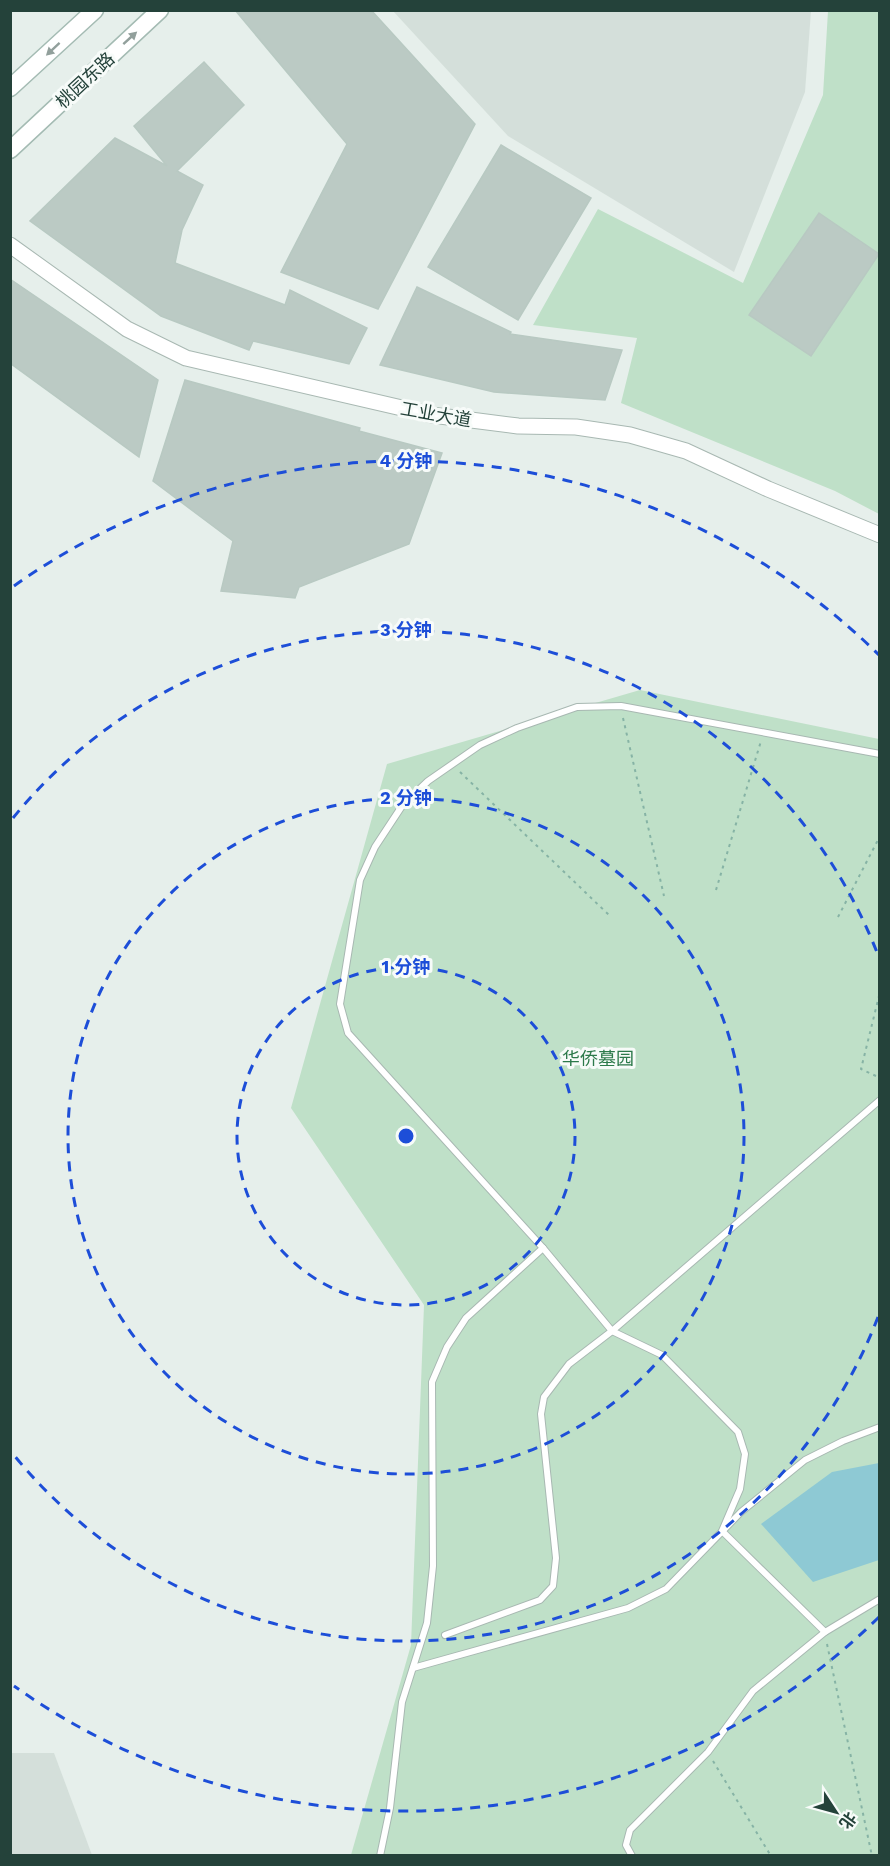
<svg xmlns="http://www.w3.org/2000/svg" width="890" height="1866" viewBox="0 0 890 1866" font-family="'Work Sans','Noto Sans SC',sans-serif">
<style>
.built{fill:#d4dfda}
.green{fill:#bfe0c8}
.water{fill:#8ec9d4}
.building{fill:#bbcac4;stroke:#b8c9c2;stroke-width:1.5}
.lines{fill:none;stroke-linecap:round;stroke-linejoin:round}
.service-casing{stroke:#a8b8b2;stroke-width:8}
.tertiary-casing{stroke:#a8b8b2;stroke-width:17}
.secondary-casing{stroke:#a4bbb3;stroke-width:19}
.path{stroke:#86b3a5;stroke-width:2;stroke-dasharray:3 4.5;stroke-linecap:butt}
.service{stroke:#fff;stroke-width:6}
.tertiary{stroke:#fff;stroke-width:15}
.secondary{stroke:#fff;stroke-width:16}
.oneway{fill:#92a09c}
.ring{fill:none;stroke:#1d4ed8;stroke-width:3;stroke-dasharray:10 8}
.labels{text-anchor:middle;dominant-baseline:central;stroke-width:6;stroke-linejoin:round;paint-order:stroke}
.street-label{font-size:18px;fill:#24423a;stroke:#f7fbf9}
.park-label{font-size:18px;fill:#2d7a4b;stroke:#f7fbf9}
.centre{fill:#1d4ed8;stroke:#f7fbf9;stroke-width:3}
.ring-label{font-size:18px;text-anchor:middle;font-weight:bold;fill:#1d4ed8;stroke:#f7fbf9;stroke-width:6;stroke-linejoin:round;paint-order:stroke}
</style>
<rect width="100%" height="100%" fill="#e6efeb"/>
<!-- built -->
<g class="built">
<path d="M393,11H811L805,92L734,272L508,136Z"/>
<path d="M11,1753H54L92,1855H11Z"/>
</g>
<!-- green -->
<g class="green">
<path d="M828,11H879V514L835,491L621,403L637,338L533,325L598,209L743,283L823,95Z"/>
<path d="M640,690L879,739V1855H351L411,1645L424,1305L291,1108L387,764Z"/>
</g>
<!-- water -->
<path class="water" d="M879,1463V1560L813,1582L761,1524L832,1472Z"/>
<!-- building -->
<g class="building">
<path d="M235,10H371L475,124L378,309L281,272L347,144Z"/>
<path d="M204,62L244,105L177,171L203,185L182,230L175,263L285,305L290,290L367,328L349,364L253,341L249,350L161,316L30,221L115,138L167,166L134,126Z"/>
<path d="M501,145L591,198L518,320L428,267Z"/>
<path d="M819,213L879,254L811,356L749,315Z"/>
<path d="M10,279L158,380L139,457L10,363Z"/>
<path d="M417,287L511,332L510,334L622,350L605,400L494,392L380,365Z"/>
<path d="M185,380L360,428L359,431L442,453L409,544L299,587L295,598L221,591L233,541L153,481Z"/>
</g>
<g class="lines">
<defs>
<g id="service">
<path d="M825,1632L722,1531L740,1489L745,1454L738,1432L662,1355L612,1331L543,1248L348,1033L340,1004L360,880L375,847L402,806L428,781L480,745L517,728L577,707L621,706L880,754"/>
<path d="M445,1635L540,1600L553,1586L556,1558L541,1414L544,1397L569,1364L612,1331L880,1100"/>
<path d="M413,1668L628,1608L666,1589L741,1512L805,1460L843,1441L880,1427"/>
<path d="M380,1856L390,1808L402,1702L427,1623L433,1566L432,1382L447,1347L466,1318L543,1248"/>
<path d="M632,1856L626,1845L630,1830L708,1752L753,1691L825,1632L880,1599"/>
</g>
<path id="tertiary" d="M10,245L127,329L186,358L432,415L518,426L576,427L630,435L686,451L768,489L880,535"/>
<g id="secondary">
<path d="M10,88L95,10"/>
<path d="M10,150L160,10"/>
</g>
</defs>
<!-- service casing -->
<use href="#service" class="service-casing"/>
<!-- tertiary casing -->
<use href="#tertiary" class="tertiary-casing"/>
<!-- secondary casing -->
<use href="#secondary" class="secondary-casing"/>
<!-- path -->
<g class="path">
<path d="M623,718L664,896"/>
<path d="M460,772L610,916"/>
<path d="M716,890L761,741"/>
<path d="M838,917L880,836"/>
<path d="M876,1076L861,1069L880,992"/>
<path d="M827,1644L872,1856"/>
<path d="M713,1761L771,1856"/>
</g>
<!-- service -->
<use href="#service" class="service"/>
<!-- tertiary -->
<use href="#tertiary" class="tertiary"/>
<!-- secondary -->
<use href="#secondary" class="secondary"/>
</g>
<!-- one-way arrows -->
<defs><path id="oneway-solid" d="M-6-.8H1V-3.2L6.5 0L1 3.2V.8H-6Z" transform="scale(1.5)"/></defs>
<g class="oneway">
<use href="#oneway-solid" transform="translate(130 38) rotate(-42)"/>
<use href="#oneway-solid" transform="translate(53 49) rotate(137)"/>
</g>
<!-- distance rings -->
<g class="ring">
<circle cx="406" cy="1136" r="169"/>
<circle cx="406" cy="1136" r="338"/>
<path d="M878 1317A506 506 0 0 1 13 1454M13 818A506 506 0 0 1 878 955"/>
<path d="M879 1617A675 675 0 0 1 14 1686M14 586A675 675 0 0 1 879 655"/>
</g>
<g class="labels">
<!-- street labels -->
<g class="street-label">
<text transform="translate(85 80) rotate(-43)">桃园东路</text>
<text transform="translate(436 414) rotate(10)">工业大道</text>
</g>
<!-- park labels -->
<g class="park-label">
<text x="598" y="1058">华侨墓园</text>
</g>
</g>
<circle cx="406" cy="1136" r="9" class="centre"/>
<g class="ring-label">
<text x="406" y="467">4 分钟</text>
<text x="406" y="636">3 分钟</text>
<text x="406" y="804">2 分钟</text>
<text x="406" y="973">1 分钟</text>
</g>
<!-- border -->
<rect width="890" height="1866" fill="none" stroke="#24423a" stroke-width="24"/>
<!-- north arrow -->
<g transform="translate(836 1812) rotate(126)" stroke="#f7fbf9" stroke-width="4.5" paint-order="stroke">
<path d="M0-4.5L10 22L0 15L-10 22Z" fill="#24423a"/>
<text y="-9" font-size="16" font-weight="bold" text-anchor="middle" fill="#24423a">北</text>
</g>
</svg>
